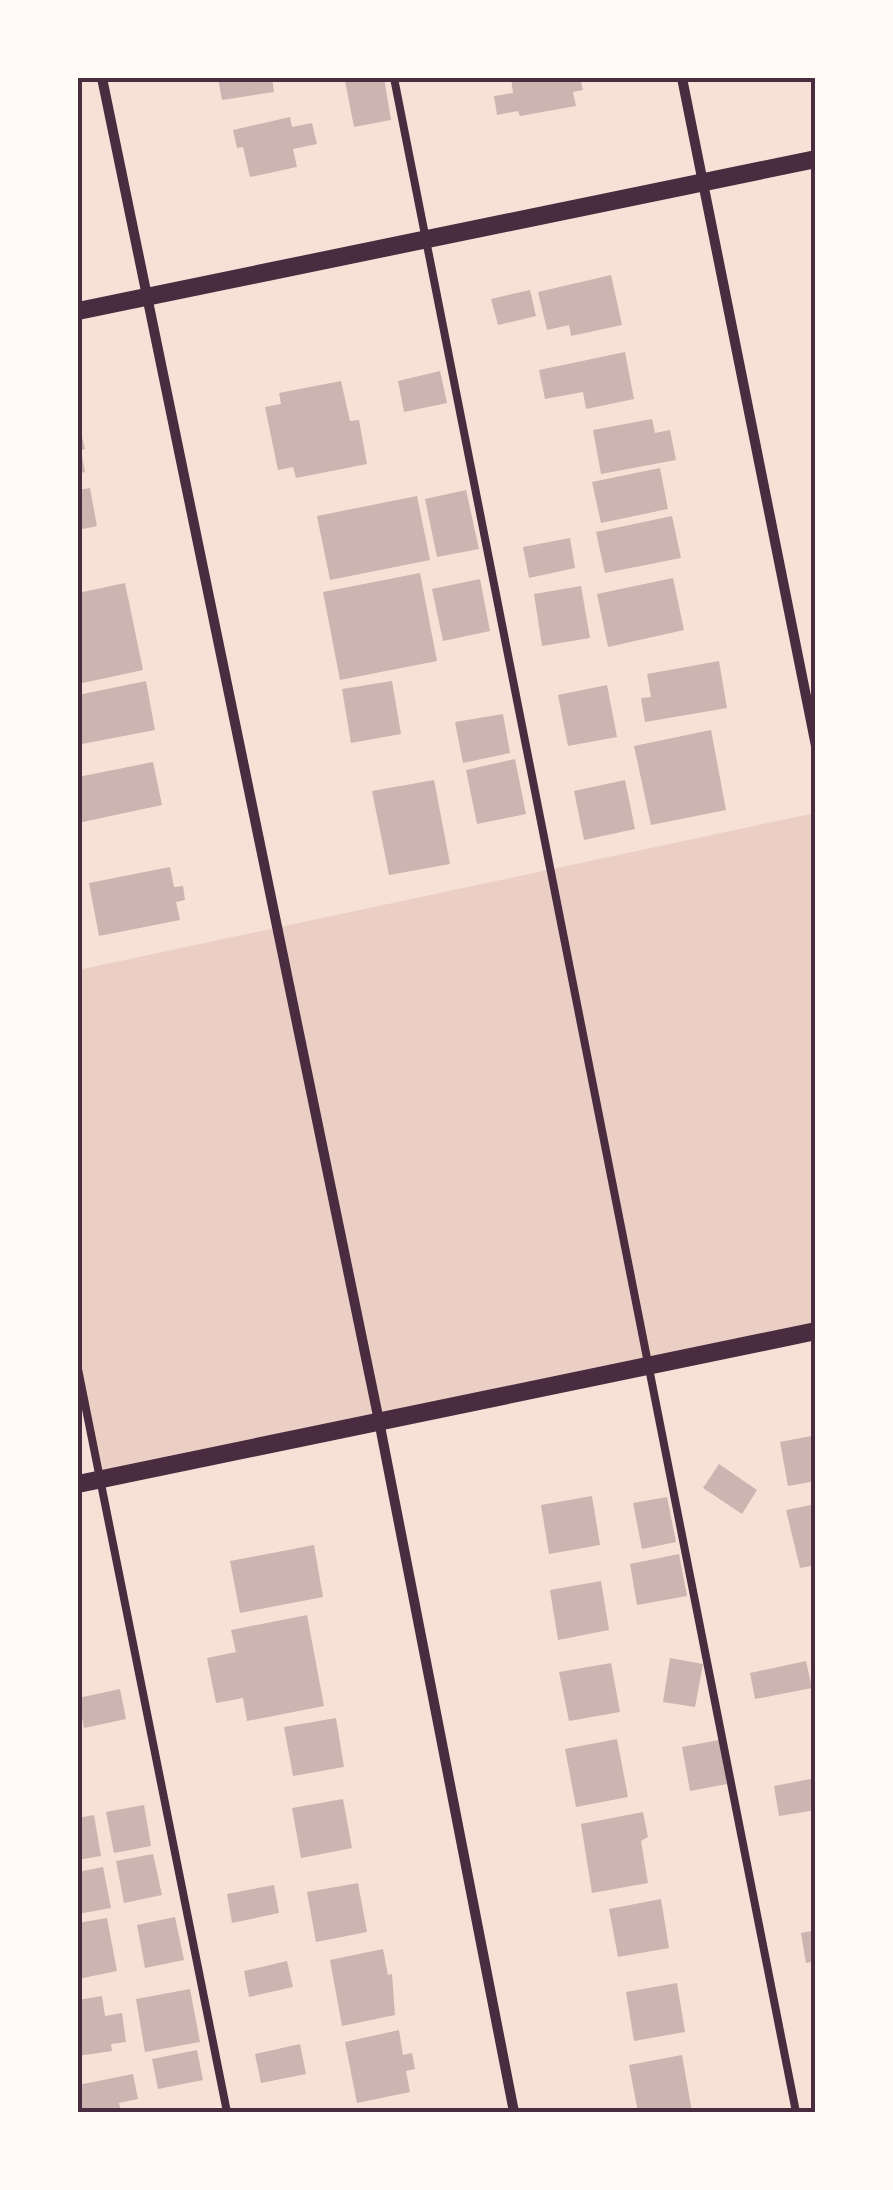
<svg xmlns="http://www.w3.org/2000/svg" width="893" height="2190" viewBox="0 0 893 2190" font-family="'Libre Baskerville',serif">
<style>
.green{fill:#ebcfc5}
.building{fill:#ccb4b1}
.lines{fill:none;stroke-linecap:round;stroke-linejoin:round}
.service{stroke:#4a2c40;stroke-width:8}
.minor{stroke:#4a2c40;stroke-width:10}
.tertiary{stroke:#4a2c40;stroke-width:18}
.neatline{fill:none;stroke:#4a2c40;stroke-width:4}
</style>
<rect width="100%" height="100%" fill="#f7e1d7"/>
<!-- green -->
<path class="green" d="M815,813V1331L100,1480L78,1369V970Z"/>
<!-- building -->
<g class="building">
<path d="M218,78H272L274,92L222,100Z"/>
<path d="M365,78H384L391,120L354,127L345,81Z"/>
<path d="M511,78H580L583,90L573,92L576,106L520,116L518,111L497,115L494,96L513,93Z"/>
<path d="M290,117L292,127L312,123L317,144L293,149L297,167L250,177L243,147L237,148L233,130Z"/>
<path d="M611,275L622,325L571,336L569,325L547,330L538,292Z"/>
<path d="M530,290L536,316L498,325L491,299Z"/>
<path d="M625,352L634,399L586,409L583,392L545,399L539,370Z"/>
<path d="M440,371L447,403L404,412L398,381Z"/>
<path d="M341,381L350,421L359,420L367,464L296,478L293,467L278,470L265,407L281,404L279,393Z"/>
<path d="M652,419L655,433L670,430L676,460L601,474L593,430Z"/>
<path d="M78,421L85,449L81,450L85,472L78,474Z"/>
<path d="M660,468L668,509L601,523L592,482Z"/>
<path d="M90,488L97,526L78,530V490Z"/>
<path d="M466,490L479,549L437,557L425,499Z"/>
<path d="M417,496L430,560L330,580L317,516Z"/>
<path d="M672,516L681,558L605,573L596,532Z"/>
<path d="M570,538L575,568L529,578L523,547Z"/>
<path d="M420,573L437,661L340,680L323,592Z"/>
<path d="M673,578L684,630L608,647L597,594Z"/>
<path d="M480,579L490,631L443,641L432,589Z"/>
<path d="M125,583L143,670L78,684V593Z"/>
<path d="M581,586L590,638L542,646L534,594Z"/>
<path d="M719,661L727,708L645,722L641,698L651,697L647,674Z"/>
<path d="M146,681L155,730L82,744L78,695Z"/>
<path d="M392,681L401,734L351,743L342,689Z"/>
<path d="M607,685L617,737L568,746L558,695Z"/>
<path d="M503,714L510,753L463,763L455,722Z"/>
<path d="M711,730L726,810L651,825L634,746Z"/>
<path d="M515,759L526,814L477,824L466,770Z"/>
<path d="M153,762L162,805L78,823V777Z"/>
<path d="M434,780L450,864L389,875L372,791Z"/>
<path d="M625,780L635,829L584,840L574,791Z"/>
<path d="M170,867L174,887L183,886L185,900L176,902L180,920L99,936L89,883Z"/>
<path d="M816,1435V1481L788,1486L780,1442Z"/>
<path d="M719,1464L757,1490L742,1514L703,1488Z"/>
<path d="M592,1496L600,1545L549,1554L541,1505Z"/>
<path d="M667,1497L676,1542L642,1549L633,1503Z"/>
<path d="M816,1504V1565L800,1568L786,1510Z"/>
<path d="M314,1545L323,1597L240,1613L230,1561Z"/>
<path d="M679,1554L687,1596L637,1605L630,1564Z"/>
<path d="M601,1581L609,1630L558,1640L550,1590Z"/>
<path d="M307,1615L324,1706L247,1721L243,1698L216,1703L207,1658L236,1652L231,1630Z"/>
<path d="M670,1658L703,1664L695,1707L663,1702Z"/>
<path d="M806,1661L812,1688L755,1699L750,1673Z"/>
<path d="M611,1663L620,1712L569,1721L559,1672Z"/>
<path d="M120,1689L126,1719L84,1728L78,1698Z"/>
<path d="M336,1718L344,1767L293,1776L284,1727Z"/>
<path d="M617,1739L628,1797L576,1807L565,1749Z"/>
<path d="M719,1740L727,1784L690,1791L682,1747Z"/>
<path d="M816,1778V1810L779,1816L774,1786Z"/>
<path d="M343,1799L352,1848L301,1858L292,1808Z"/>
<path d="M144,1805L151,1846L114,1853L106,1812Z"/>
<path d="M643,1812L648,1837L641,1841L648,1883L592,1893L581,1824Z"/>
<path d="M94,1815L101,1856L78,1860V1818Z"/>
<path d="M153,1854L162,1895L124,1903L116,1861Z"/>
<path d="M103,1867L111,1908L78,1914V1872Z"/>
<path d="M358,1883L367,1932L316,1942L307,1892Z"/>
<path d="M274,1885L279,1913L232,1923L227,1894Z"/>
<path d="M661,1899L669,1948L618,1957L609,1909Z"/>
<path d="M175,1917L184,1960L145,1968L137,1925Z"/>
<path d="M107,1918L117,1971L78,1979V1923Z"/>
<path d="M816,1930V1961L806,1963L801,1933Z"/>
<path d="M383,1949L388,1975L392,1974L395,2015L342,2026L330,1960Z"/>
<path d="M287,1961L293,1987L249,1997L244,1971Z"/>
<path d="M677,1983L685,2032L634,2041L626,1992Z"/>
<path d="M190,1989L200,2042L145,2052L136,1999Z"/>
<path d="M102,1996L105,2016L122,2013L126,2042L111,2044L112,2051L78,2056V2000Z"/>
<path d="M399,2030L403,2055L412,2053L415,2069L406,2071L410,2092L357,2103L345,2042Z"/>
<path d="M300,2044L306,2074L261,2083L255,2054Z"/>
<path d="M197,2050L203,2080L158,2089L152,2059Z"/>
<path d="M682,2055L692,2112H638L629,2065Z"/>
<path d="M133,2074L138,2099L119,2103L121,2112H78V2085Z"/>
</g>
<g class="lines">
<!-- service -->
<g class="service">
<path d="M394,78L796,2112"/>
<path d="M78,1369L227,2112"/>
</g>
<!-- minor -->
<g class="minor">
<path d="M102,78L379,1421L514,2112"/>
<path d="M682,78L816,746"/>
</g>
<!-- tertiary -->
<g class="tertiary">
<path d="M78,311L816,159"/>
<path d="M78,1484L816,1331"/>
</g>
</g>
<!-- border -->
<rect width="893" height="2190" fill="none" stroke="#fffaf5" stroke-width="160"/>
<rect x="80" y="80" width="733" height="2030" class="neatline"/>
</svg>
